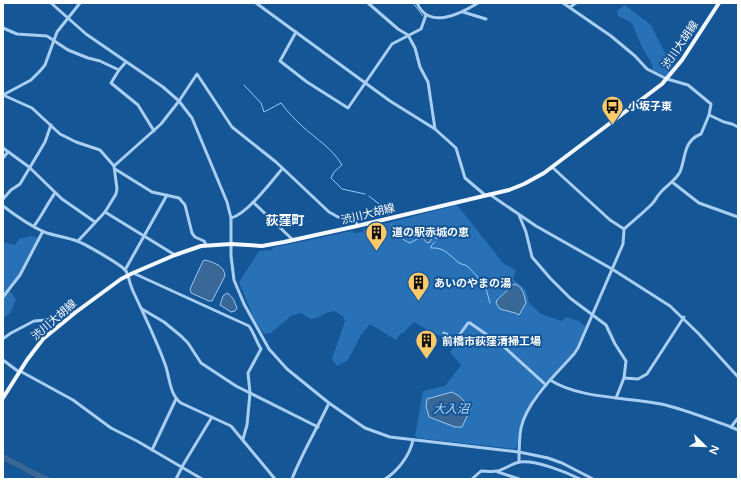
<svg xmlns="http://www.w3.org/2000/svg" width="741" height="482" viewBox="0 0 741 482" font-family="'Varela Round','Noto Sans JP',sans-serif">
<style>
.green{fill:#2971b6}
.water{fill:#396896;stroke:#9acaf5}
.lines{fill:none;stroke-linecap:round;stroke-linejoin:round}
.stream{stroke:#9acaf5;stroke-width:1}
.river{stroke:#396896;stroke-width:5.5}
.minor{stroke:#a8cef2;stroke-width:3}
.major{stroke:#f3f8ff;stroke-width:4}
.labels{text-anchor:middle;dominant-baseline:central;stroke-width:4;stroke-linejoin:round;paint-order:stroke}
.street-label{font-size:11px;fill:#fff;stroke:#155697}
.poi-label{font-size:11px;font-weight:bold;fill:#fff;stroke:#155697;text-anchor:start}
.water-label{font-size:12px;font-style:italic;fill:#b4d8f8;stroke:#155697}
.quarter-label{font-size:13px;font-weight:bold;fill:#fff;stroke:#155697}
</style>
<rect width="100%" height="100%" fill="#155697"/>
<!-- green -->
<g class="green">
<path d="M625,5L651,25L673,69L668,77L653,70L652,64L642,47L632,23L618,16L617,11Z"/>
<path d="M457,205L504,264L516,270L513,279L526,290L529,303L541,314L562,321L566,317L579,321L586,327L577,348L537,392L520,427L517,446L515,449L418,438L415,436L423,391L445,386L461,365L450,352L454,347L447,339L431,332L414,322L402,334L401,333L396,340L370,324L361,335L348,360L337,366L332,359L345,321L343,316L334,311L326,313L319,317L311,319L301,313L291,316L271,333L264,334L255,321L239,282L259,251L273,250L271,248L352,231L355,233L362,232L364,229Z"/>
<path d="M32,236L38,238L19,274L9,289L16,300L10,313L4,318L3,313V242L15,245L19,239Z"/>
</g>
<!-- water -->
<g class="water">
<path d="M426,229L432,231L437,239L433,236L430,242L427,243L423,238L417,239L419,234L423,235Z"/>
<path d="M205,260C213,262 225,266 225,276L212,301H209L191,293L190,289L203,261Z"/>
<path d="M514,284C523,286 524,295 526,303L519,315L515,313L500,309L496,303L497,300Z"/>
<path d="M227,293C233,296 235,303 237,308L235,311L231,312L220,305L223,296Z"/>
<path d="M452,392L459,396L471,408L462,427H455L429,417L426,406L427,399Z"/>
</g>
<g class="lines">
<!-- stream -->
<g class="stream">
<path d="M413,3L423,16"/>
<path d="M244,85L261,103L264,112L281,103C288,112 294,119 302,126C316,139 332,148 342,165L334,172L331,178L342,189L365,194"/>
<path d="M369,196L384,208L388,215"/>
<path d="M392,225C396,234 402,240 410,243L417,239"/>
<path d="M435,242L431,246V248C445,247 450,256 459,263C462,265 466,264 468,267C472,270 473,273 477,276L478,279"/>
<path d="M478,282L485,285L490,303"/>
<path d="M30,470L50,479"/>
</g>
<!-- river -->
<path class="river" d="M3,457L45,479"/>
<!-- minor -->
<g class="minor">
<path d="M51,3L86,34L163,87L179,101L192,118L227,202L231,218V256L234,280L244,304L269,349L287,369L329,403L365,428L390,437L519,452L548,458L562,463L593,479"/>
<path d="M256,3L390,101L435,129L456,148L465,178L485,195"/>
<path d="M368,3L398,29L408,35L415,48L420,67L428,82L435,129"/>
<path d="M417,3C429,30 460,14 478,3"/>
<path d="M570,7L576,3"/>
<path d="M463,12L486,19"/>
<path d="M3,28L17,34L47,36L68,50L88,58L100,61L119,70"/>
<path d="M296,32L280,61L307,82L348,108L392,44L421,29L426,15"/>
<path d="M126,62L119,70L111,83L138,105L154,131"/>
<path d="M3,95L32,108L60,134L76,142L100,150L114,166L117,189L116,194L105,212L78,241"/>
<path d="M3,95L31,80L40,71L45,65L57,32L80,3"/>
<path d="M709,115L724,122L732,124L738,127"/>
<path d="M3,148L29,167L62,199L95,222"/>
<path d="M3,158L8,152"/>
<path d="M114,166L161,124L179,101L197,74L232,127L276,162L329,212L338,217L353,219L356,221L357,226"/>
<path d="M552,167L610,220L624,229"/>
<path d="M115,169L152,192L179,198L185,205L192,233L195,237L204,241L206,245"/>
<path d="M672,182L699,203L738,217"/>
<path d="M489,194L536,226L612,269L670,306L698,333L738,377"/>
<path d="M3,199L11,190L20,184L45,142L51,125"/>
<path d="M253,202L293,240"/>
<path d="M3,206C16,216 29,225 44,232C55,236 66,237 77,241C85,244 122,265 126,271C129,277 130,285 133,291C144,315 156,339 165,364C170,377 169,394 181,403L231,426L275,479"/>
<path d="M105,212L175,255"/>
<path d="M519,215L526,232L532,257L550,278L570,298L606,325L615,344L626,361L624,378L616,398"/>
<path d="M231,218C247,214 271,182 282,169"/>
<path d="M34,226C42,216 47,204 55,193"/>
<path d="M125,270L167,195"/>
<path d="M133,273L249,326C254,333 256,341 261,349L248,373L250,393L247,425L243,439"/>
<path d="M3,297L20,275L43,231"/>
<path d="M142,309L164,322L181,336L188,343L201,363L236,386L318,427"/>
<path d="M444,333L454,338L458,337L468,323H470L503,346L546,385"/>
<path d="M3,337L4,338L11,333L34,321L47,320L62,313L76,312"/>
<path d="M3,360L19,372"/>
<path d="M20,371L73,400L111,428L137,441L202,479"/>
<path d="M624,378L638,379L647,374L684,317"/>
<path d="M550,380C580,399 626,397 661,404C684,409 708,419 731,427L738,418"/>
<path d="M731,427L738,430"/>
<path d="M152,450L176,399"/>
<path d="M519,462C519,451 519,439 521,428C527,401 556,374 574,354L578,348L623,244L624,229C633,221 643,213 652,204C655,201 657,196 661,192C667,185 675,181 680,172C686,157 683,141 701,134L709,115L711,104L688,85L667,79L647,69L635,56L611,36L563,3"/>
<path d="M498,472L519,479"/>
<path d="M176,479L183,465L212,417"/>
<path d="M292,479C302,453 317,429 329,403"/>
<path d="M385,479C398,471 410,455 413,440"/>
<path d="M472,479L481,471C486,471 492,472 497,471C504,470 512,463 520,462C536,460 566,472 580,479"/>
</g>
<!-- major -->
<path class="major" d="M3,398L27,360L43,339L76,312L121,279L133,273L175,255L201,246L231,244L262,246L284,242L357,226L509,190L524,184L544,173L662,84L682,60L719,3"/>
</g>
<!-- icons -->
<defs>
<symbol id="bus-pin" viewBox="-11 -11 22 30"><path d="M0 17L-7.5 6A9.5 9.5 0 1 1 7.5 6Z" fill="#ffca69" stroke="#155697"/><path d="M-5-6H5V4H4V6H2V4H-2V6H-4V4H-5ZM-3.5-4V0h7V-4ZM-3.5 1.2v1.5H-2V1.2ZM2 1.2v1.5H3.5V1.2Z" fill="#111"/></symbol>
<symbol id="building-pin" viewBox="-11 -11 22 30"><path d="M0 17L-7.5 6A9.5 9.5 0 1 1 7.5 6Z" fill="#ffca69" stroke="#155697"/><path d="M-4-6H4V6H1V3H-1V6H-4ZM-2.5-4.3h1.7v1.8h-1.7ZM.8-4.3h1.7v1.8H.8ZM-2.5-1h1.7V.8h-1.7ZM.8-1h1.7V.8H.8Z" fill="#111"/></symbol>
</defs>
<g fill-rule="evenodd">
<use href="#bus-pin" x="600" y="94" width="25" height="34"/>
<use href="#building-pin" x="364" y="220" width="25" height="34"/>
<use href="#building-pin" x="406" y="270" width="25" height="34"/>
<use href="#building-pin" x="414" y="328" width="25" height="34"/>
</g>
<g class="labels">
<!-- street labels -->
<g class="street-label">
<text transform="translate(680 45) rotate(-56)">渋川大胡線</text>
<text transform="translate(368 214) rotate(-14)">渋川大胡線</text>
<text transform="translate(54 320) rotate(-41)">渋川大胡線</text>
</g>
<!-- poi labels -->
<g class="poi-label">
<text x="628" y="106">小坂子東</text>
<text x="392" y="232">道の駅赤城の恵</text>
<text x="434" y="283">あいのやまの湯</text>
<text x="442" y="341">前橋市荻窪清掃工場</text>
</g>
<!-- water labels -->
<g class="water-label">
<text x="451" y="409">大入沼</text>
</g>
<!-- quarter labels -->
<g class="quarter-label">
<text x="285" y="221">荻窪町</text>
</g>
</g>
<!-- border -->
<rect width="741" height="482" fill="none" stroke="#ffffff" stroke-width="8"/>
<!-- north arrow -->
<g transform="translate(705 446) rotate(113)" stroke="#155697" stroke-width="3" paint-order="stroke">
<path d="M0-3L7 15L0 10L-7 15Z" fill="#ffffff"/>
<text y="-6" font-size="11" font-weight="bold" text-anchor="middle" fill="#ffffff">N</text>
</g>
</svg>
